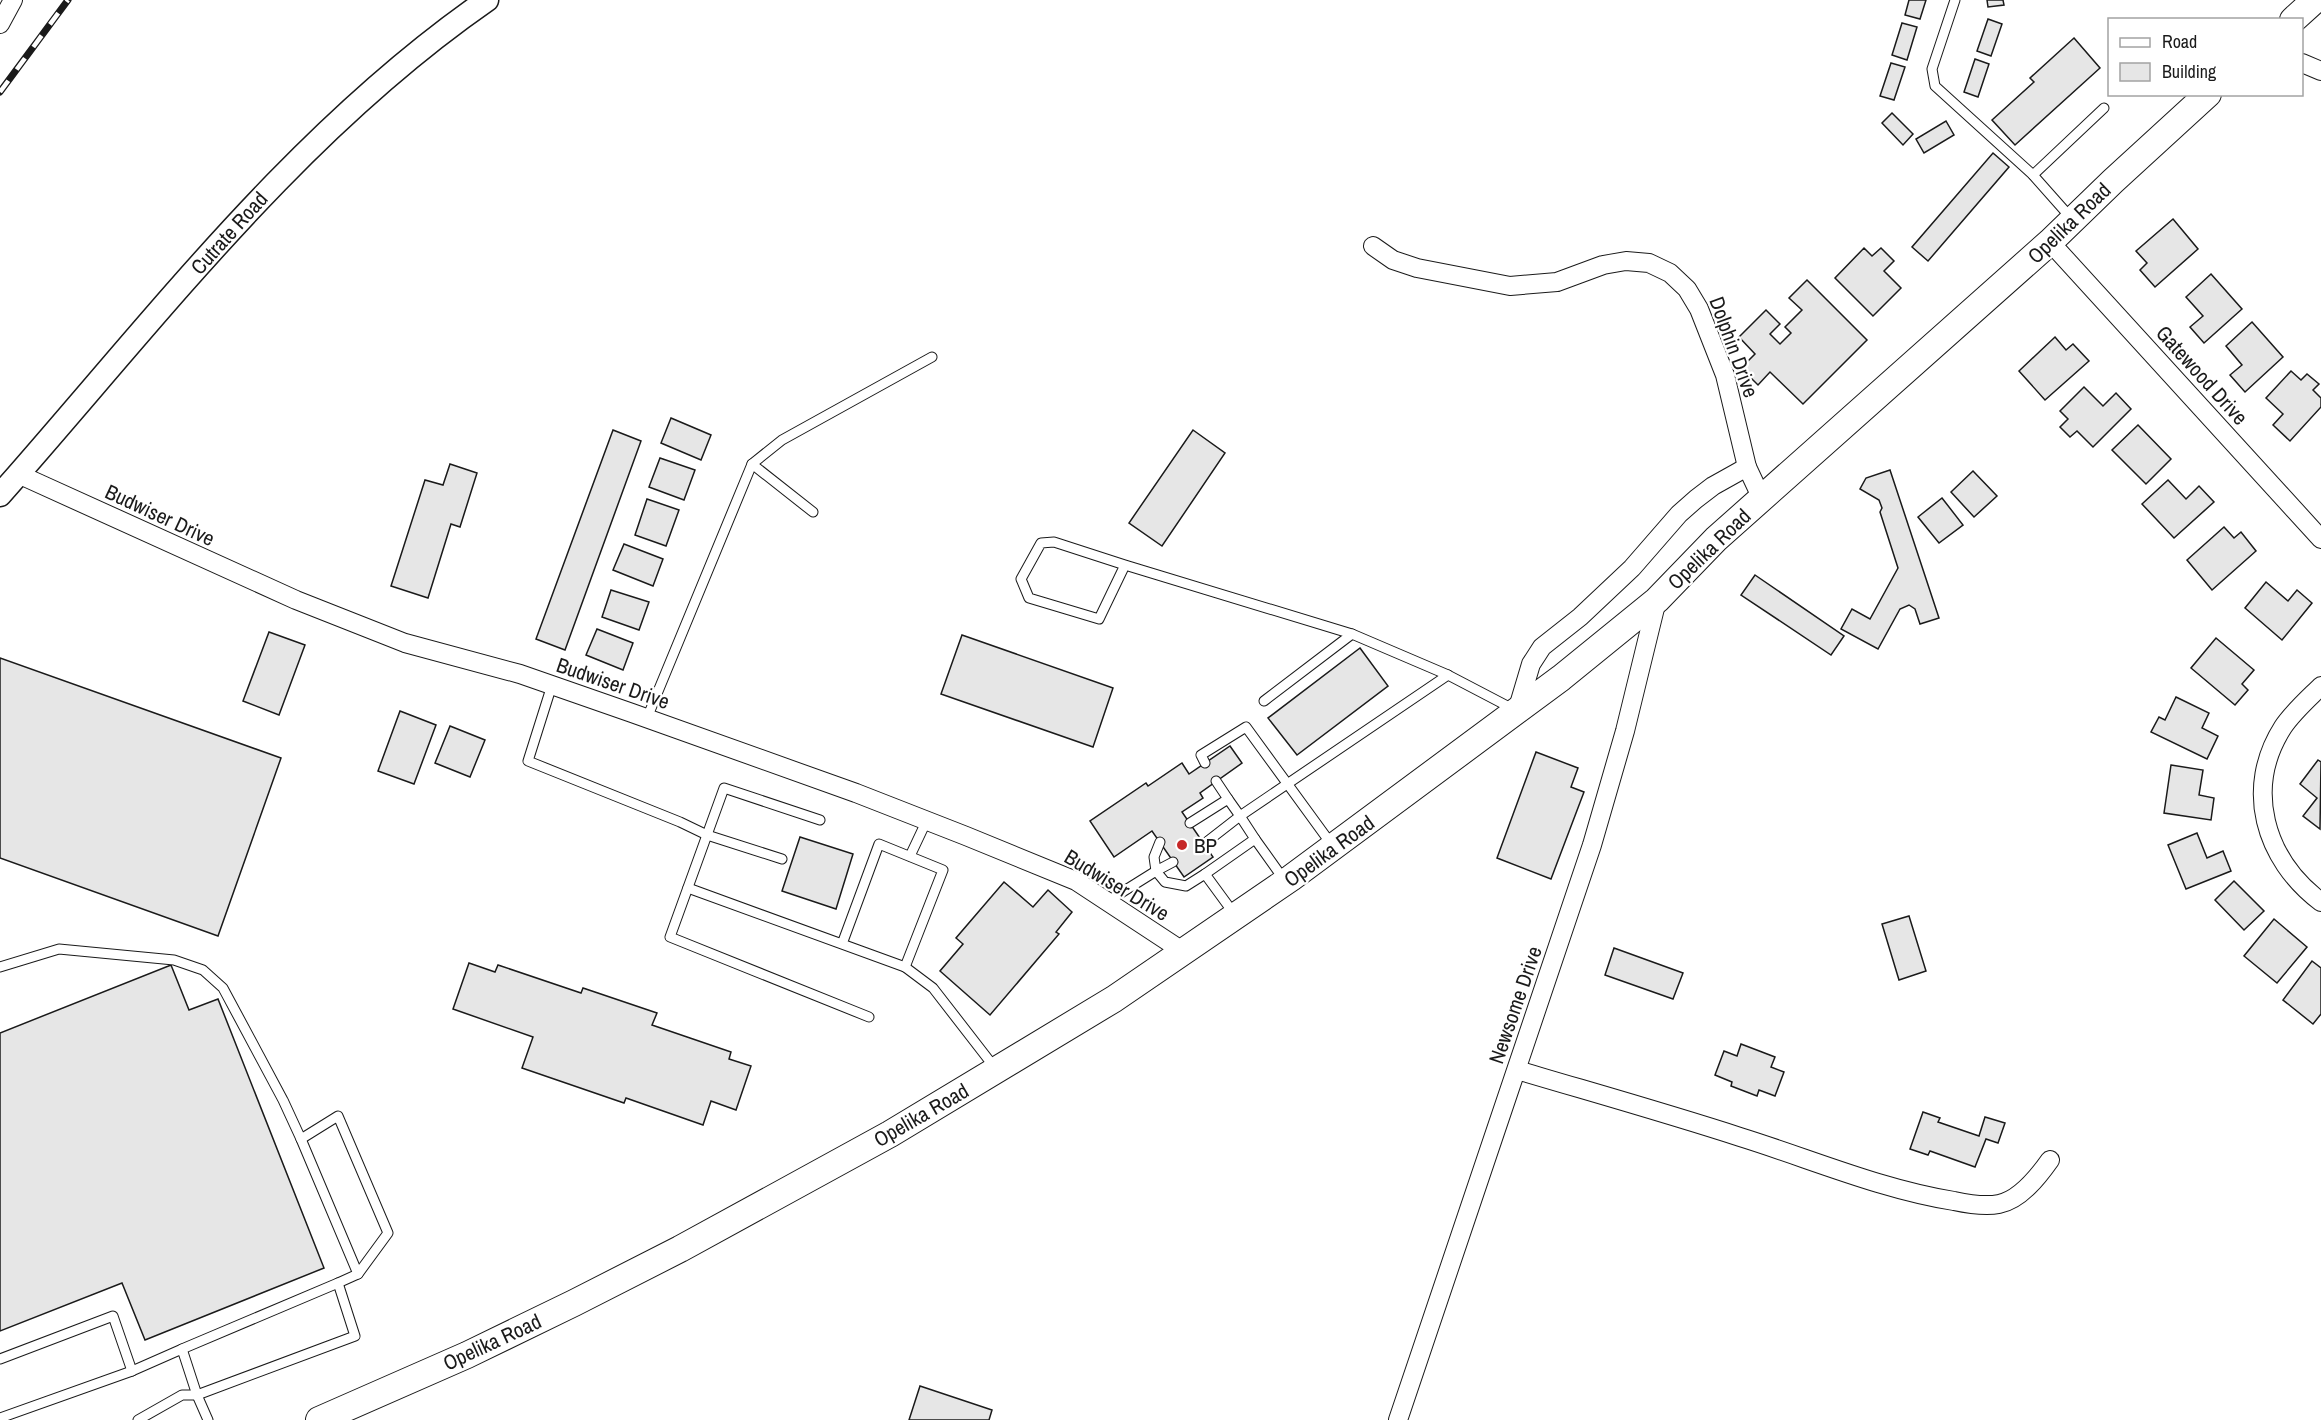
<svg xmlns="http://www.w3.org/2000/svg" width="2321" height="1420" viewBox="0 0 2321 1420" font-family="'Archivo Narrow',sans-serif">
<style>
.building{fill:#e6e6e6;stroke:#1a1a1a;stroke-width:1.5}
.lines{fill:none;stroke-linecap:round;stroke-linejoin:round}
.service-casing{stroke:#1a1a1a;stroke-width:11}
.minor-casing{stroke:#1a1a1a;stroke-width:20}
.tertiary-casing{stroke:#1a1a1a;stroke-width:25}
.secondary-casing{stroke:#1a1a1a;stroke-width:28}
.service{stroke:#fff;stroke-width:9}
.minor{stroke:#fff;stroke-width:18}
.tertiary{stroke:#fff;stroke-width:22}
.secondary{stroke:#fff;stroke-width:26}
.rail-casing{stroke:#1a1a1a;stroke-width:7}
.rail{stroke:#fff;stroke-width:4.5;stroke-dasharray:14;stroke-linecap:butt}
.poi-dot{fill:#c62828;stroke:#fff;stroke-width:2}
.labels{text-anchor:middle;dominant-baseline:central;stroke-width:4.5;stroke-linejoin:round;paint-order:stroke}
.street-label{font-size:21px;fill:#1a1a1a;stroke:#fff}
.poi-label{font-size:21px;fill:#1a1a1a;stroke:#fff;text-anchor:start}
</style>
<rect width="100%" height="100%" fill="#fff"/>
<!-- building -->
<g class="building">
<path d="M1909,0H1926L1920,19L1905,15Z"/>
<path d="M1987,0H2003L2004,5L1988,7Z"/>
<path d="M1988,19L2002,24L1991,56L1977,51Z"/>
<path d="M1902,23L1917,27L1907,60L1892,55Z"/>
<path d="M2074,38L2100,68L2015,145L1992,120L2034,82L2030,78Z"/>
<path d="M1975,59L1989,64L1978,97L1964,92Z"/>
<path d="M1891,63L1905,67L1894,100L1880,96Z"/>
<path d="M1892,113L1913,134L1903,145L1882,123Z"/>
<path d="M1946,121L1954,135L1924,153L1916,139Z"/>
<path d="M1993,153L2009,167L1928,261L1912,247Z"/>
<path d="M2173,219L2198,249L2155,287L2140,270L2147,263L2136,251Z"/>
<path d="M1864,248L1872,256L1881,248L1894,261L1884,271L1901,288L1873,316L1835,278Z"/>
<path d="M2211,274L2242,309L2204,343L2190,327L2203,316L2186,297Z"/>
<path d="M1807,280L1867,340L1803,404L1770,372L1758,385L1741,368L1755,354L1739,337L1766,310L1780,324L1770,334L1780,344L1791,333L1785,327L1802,310L1789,298Z"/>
<path d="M2252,322L2283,357L2245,392L2230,375L2242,365L2226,346Z"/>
<path d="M2055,337L2066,350L2073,344L2089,361L2045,400L2019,371Z"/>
<path d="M2291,371L2301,380L2307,374L2319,384L2313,390L2321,398V407L2290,441L2273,425L2283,414L2266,398Z"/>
<path d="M2084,387L2103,406L2116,393L2131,409L2093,447L2077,431L2070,437L2060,427L2068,419L2060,411Z"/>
<path d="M671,418L711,435L701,460L661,443Z"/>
<path d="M2138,425L2171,459L2146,484L2112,450Z"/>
<path d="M613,430L641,441L565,650L536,639Z"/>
<path d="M1193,430L1225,453L1162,546L1129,523Z"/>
<path d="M660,458L695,470L684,500L649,487Z"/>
<path d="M450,464L477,473L460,527L451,524L428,598L391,586L425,480L443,485Z"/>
<path d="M1890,470L1939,618L1920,624L1915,609L1909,605L1900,609L1878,649L1841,629L1852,609L1870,619L1898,568L1880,512L1882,508L1879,500L1860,489L1866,478Z"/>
<path d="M1973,471L1997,496L1974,517L1951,492Z"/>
<path d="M2168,480L2186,499L2199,486L2214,502L2174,538L2142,504Z"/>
<path d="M1942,498L1963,525L1939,543L1918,517Z"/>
<path d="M647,499L679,510L666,546L635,535Z"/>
<path d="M2224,527L2234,538L2241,532L2256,551L2212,590L2187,560Z"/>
<path d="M624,544L663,559L653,586L613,570Z"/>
<path d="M1755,575L1844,636L1831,655L1741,595Z"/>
<path d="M2266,582L2288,601L2297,590L2312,603L2282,640L2245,608Z"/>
<path d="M611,590L649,602L639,630L602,617Z"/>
<path d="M597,629L633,643L623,670L586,655Z"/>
<path d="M269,632L305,645L279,715L243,701Z"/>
<path d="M962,635L1113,688L1093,747L941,694Z"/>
<path d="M2216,638L2254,670L2242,684L2248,690L2235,705L2191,668Z"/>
<path d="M1360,648L1388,686L1297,755L1268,718Z"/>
<path d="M0,658L281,758L218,936L0,858Z"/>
<path d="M2176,697L2209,713L2202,728L2218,736L2207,759L2151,732L2159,717L2165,720Z"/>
<path d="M400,711L436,725L414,784L378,771Z"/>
<path d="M450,726L485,740L470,777L435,763Z"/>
<path d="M1230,746L1242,763L1200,793L1203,798L1182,812L1213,857L1184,877L1152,831L1114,857L1090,821L1146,783L1148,786L1182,763L1189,774Z"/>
<path d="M1536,752L1578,768L1571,787L1584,792L1551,879L1497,858Z"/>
<path d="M2318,760L2321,762L2320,829L2303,816L2317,798L2300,784Z"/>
<path d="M2171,765L2203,770L2199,795L2214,798L2211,820L2164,813Z"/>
<path d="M2197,833L2207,858L2223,851L2231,871L2186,889L2168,845Z"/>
<path d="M800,837L853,854L836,909L782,891Z"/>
<path d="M2234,881L2264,911L2244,930L2215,900Z"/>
<path d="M1004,882L1033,907L1048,890L1072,912L1056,932L1059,934L990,1015L940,971L963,944L956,938Z"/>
<path d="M1909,916L1926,971L1899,980L1882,924Z"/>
<path d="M2274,919L2307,947L2277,983L2244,956Z"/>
<path d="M1614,948L1683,973L1673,999L1605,975Z"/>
<path d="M2312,961L2321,968V1014L2313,1024L2283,1000Z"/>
<path d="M469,963L495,972L498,965L581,993L583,988L657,1013L652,1025L731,1052L729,1059L751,1066L736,1110L711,1101L703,1125L626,1098L624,1103L522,1068L533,1037L453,1009Z"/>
<path d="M171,965L189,1010L218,999L324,1268L145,1340L122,1283L0,1331V1033Z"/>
<path d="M1741,1044L1775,1057L1771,1067L1784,1072L1775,1096L1759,1090L1757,1096L1731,1086L1732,1082L1715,1075L1724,1051L1737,1056Z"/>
<path d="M1923,1112L1940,1118L1938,1122L1979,1136L1985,1117L2005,1123L1998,1143L1986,1139L1975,1167L1930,1151L1928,1155L1910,1149Z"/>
<path d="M920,1386L992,1410L989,1420H909Z"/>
</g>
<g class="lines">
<defs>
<g id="service">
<path d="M1955,0L1932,69L1935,86L2033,175L2072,219"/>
<path d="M2033,175L2104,108"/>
<path d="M752,464L813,512"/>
<path d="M1125,565L1099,619L1029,598L1021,579L1041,543L1054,542L1125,565L1352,634L1448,675L1515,710"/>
<path d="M552,685L528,761L680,822L707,835L782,859"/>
<path d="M1264,701L1352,634"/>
<path d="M647,718L752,464L782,440L932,357"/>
<path d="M1205,763L1201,755L1246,727L1332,845"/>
<path d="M1216,781L1228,799"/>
<path d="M820,820L724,788L670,937L869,1017"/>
<path d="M1190,823L1228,799L1240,816L1448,675"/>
<path d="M1255,839L1285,881"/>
<path d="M1160,842L1154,857L1156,871L1173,862"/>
<path d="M1204,844L1240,816L1255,839L1205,874"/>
<path d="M910,856L927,820"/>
<path d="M688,888L905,967L943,870L879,844L842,944"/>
<path d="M1108,901L1156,871L1165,882L1186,886L1205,874L1235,915"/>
<path d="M0,967L59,949L174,960L203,970L223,988L283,1100L301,1139L358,1274"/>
<path d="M905,967L933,988L995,1068"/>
<path d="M301,1139L338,1116L388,1233L358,1274L338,1283"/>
<path d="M0,1359L113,1316L132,1371"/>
<path d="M0,1418L132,1371L182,1349L197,1395L208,1420"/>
<path d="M138,1420L182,1395H197L355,1336L338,1283L182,1349"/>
</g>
<g id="minor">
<path d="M0,24L13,0"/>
<path d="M2302,63L2321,71"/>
<path d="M2050,242L2321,539"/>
<path d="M1373,246L1393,260L1417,268L1510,286L1557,282L1603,265L1626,261L1649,263L1670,273L1687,289L1699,309L1725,375L1747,467L1762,499"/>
<path d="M18,474L296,600L405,643L520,674L632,713L856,793L966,836L1076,881L1184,952"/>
<path d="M2321,686C2309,698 2293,712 2283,727C2244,788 2264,859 2321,902"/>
<path d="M1517,711L1531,664L1542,647L1580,617L1632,568L1679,514L1696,499L1713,486L1747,467"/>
<path d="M1517,1070C1591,1092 1666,1113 1740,1137C1811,1159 1880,1189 1954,1201C1968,1204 1984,1207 1999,1204C2020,1200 2038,1177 2050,1160"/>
<path d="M1398,1420L1592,845L1625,731L1657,600"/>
</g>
<path id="tertiary" d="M0,495C153,322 295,133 487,0"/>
<g id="secondary">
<path d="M2293,20L2315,0"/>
<path d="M319,1420L467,1355L574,1303L680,1249L890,1134L1114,999L1291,878L1561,678L1657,600L1716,539L2050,242L2113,181L2208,94"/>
</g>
</defs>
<!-- service casing -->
<use href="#service" class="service-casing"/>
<!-- minor casing -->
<use href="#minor" class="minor-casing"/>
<!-- tertiary casing -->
<use href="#tertiary" class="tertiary-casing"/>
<!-- secondary casing -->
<use href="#secondary" class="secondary-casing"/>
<!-- service -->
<use href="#service" class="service"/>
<!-- minor -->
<use href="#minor" class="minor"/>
<!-- tertiary -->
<use href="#tertiary" class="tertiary"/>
<!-- secondary -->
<use href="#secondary" class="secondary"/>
<defs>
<path id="rail" d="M0,92L68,0"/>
</defs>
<!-- rail casing -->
<use href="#rail" class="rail-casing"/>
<!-- rail -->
<use href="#rail" class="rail"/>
</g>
<!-- markers -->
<circle class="poi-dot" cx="1182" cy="845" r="6"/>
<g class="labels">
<!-- street labels -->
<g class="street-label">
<text transform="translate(2069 223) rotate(-44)">Opelika Road</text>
<text transform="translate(229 233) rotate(-48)">Cutrate Road</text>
<text transform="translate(1734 347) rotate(70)">Dolphin Drive</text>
<text transform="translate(2202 375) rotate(48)">Gatewood Drive</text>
<text transform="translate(160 515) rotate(25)">Budwiser Drive</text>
<text transform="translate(1709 549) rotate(-44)">Opelika Road</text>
<text transform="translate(613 683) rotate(19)">Budwiser Drive</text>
<text transform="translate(1329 851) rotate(-36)">Opelika Road</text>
<text transform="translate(1117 885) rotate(31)">Budwiser Drive</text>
<text transform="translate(1515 1005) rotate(-71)">Newsome Drive</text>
<text transform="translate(921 1115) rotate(-30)">Opelika Road</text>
<text transform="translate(492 1342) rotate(-25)">Opelika Road</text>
</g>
<!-- poi labels -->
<g class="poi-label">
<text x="1194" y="845">BP</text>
</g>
</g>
<!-- legend -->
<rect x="2108" y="18" width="195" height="78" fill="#ffffff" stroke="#a3a3a3" stroke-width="1.5"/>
<rect x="2120" y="38" width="30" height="9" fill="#ffffff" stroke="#a3a3a3" stroke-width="1.5"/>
<text x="2162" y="48" font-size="18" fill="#1a1a1a">Road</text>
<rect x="2120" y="63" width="30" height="18" fill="#e6e6e6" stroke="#a3a3a3" stroke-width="1.5"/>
<text x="2162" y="78" font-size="18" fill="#1a1a1a">Building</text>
</svg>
